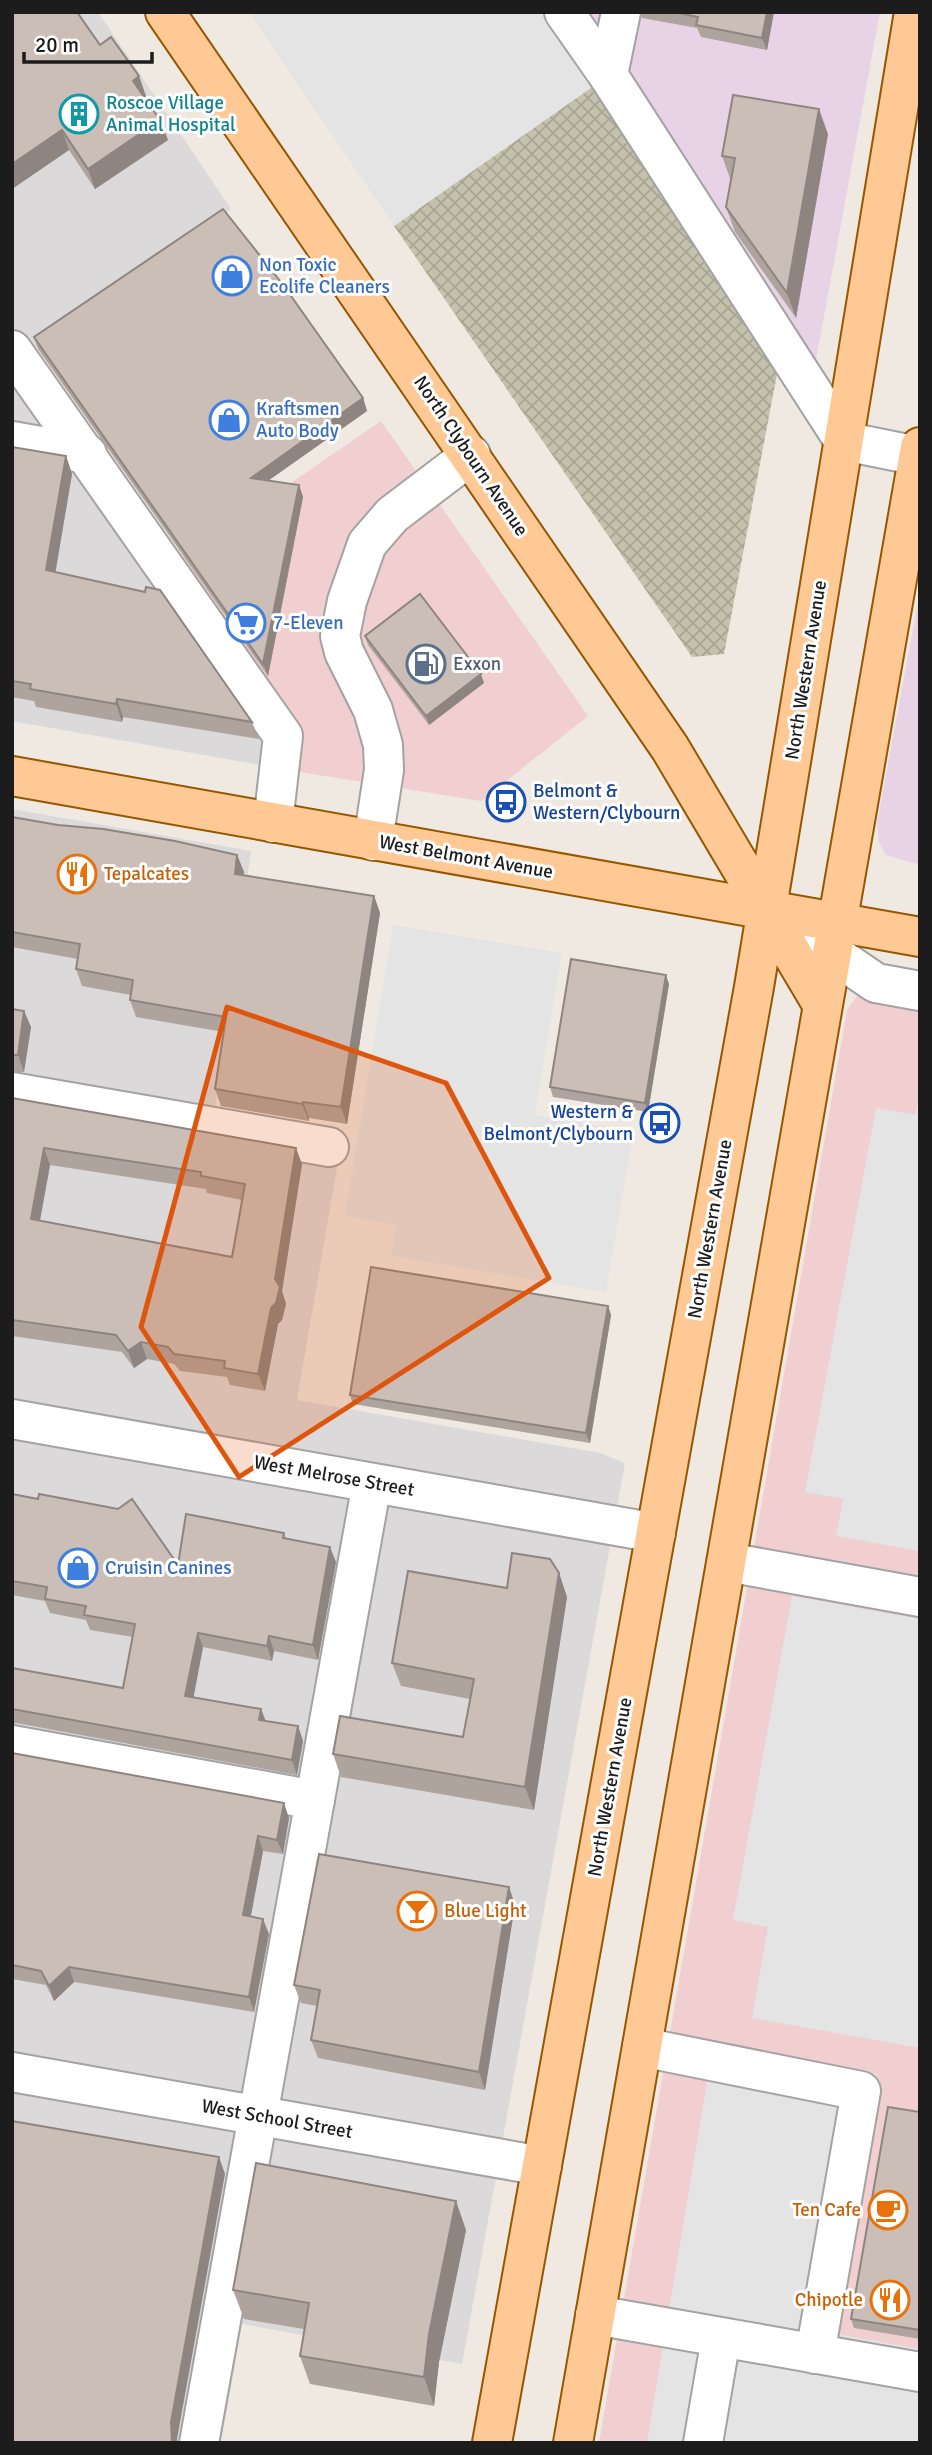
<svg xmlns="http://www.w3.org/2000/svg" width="932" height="2455" viewBox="0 0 932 2455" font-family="Signika,sans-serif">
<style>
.residential{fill:#dbd9d9}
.commercial{fill:#f1cfd0}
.industrial{fill:#e8d3e6}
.construction{fill:url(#construction-cross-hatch)}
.parking{fill:#e4e4e4}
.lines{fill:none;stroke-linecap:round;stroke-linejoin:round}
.minor-casing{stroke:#a3a3a3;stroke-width:42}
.major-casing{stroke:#955700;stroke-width:42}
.minor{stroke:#fff;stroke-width:38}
.major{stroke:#ffc996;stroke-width:38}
.wall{fill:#afa39d;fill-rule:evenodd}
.shaded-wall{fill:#8e8580}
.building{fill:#cbbeb7;stroke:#8e8580;stroke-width:2;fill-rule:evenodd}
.marked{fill:#de560d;fill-opacity:0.2;stroke:#de560d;stroke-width:5;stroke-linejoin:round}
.labels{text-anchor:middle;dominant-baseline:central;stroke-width:6;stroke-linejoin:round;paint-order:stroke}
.culture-label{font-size:19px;fill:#0d838f;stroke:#fff;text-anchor:start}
.shop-label{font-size:19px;fill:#366cbe;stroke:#fff;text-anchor:start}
.street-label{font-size:19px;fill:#1c1c1c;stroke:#fff}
.service-label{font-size:19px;fill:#4e5e75;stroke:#fff;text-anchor:start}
.transit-label{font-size:19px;fill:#164399;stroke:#fff;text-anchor:start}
.food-label{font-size:19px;fill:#c56008;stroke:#fff;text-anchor:start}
</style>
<defs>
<pattern id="construction-cross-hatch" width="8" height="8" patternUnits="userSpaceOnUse" patternTransform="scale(1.75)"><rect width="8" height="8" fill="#c4c2ac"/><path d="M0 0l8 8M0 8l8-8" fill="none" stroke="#a8a693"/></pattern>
</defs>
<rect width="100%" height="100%" fill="#efe9e1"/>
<!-- residential -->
<g class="residential">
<path d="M12,12H98L231,209L12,364Z"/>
<path d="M12,366L300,772L12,721Z"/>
<path d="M12,809L251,851L214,1115L343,1133L297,1400L600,1453L625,1463L462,2364L242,2324L221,2443H12Z"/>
</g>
<!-- commercial -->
<g class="commercial">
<path d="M381,421L588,716L481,801L300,772L158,574Z"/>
<path d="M874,993L920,1001V2443H599L847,1010L857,996Z"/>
</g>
<!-- industrial -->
<g class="industrial">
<path d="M564,12H880L811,387Z"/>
<path d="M920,592V865L886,855L879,843L877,823Z"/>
</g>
<!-- construction -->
<path class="construction" d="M595,85L777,374L724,654L692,657L394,226Z"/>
<!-- parking -->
<g class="parking">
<path d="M249,12H543L595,85L394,226Z"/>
<path d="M393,925L562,953L535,1115L633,1131L606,1292L391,1256L396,1225L345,1216Z"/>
<path d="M920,1092V1551L836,1536L843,1499L805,1492L876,1108L915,1115Z"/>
<path d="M792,1596L920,1619V2048L752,2018L768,1927L733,1920Z"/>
<path d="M713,2047L877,2074L832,2333L920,2349V2443H647Z"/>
</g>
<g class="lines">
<defs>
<g id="minor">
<path d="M564,12L608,75L844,441L918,456"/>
<path d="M608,75L621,12"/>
<path d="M12,350L283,736L273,823"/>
<path d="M12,441L87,454"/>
<path d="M373,841L384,770L383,745L373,710L344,652L340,636L347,601L367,544L392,515L471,455"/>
<path d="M764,907L876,983L920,991"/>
<path d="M12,1092L329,1147"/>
<path d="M12,1419L656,1533"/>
<path d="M727,1562L920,1597"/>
<path d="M12,1745L315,1800"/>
<path d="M642,2047L861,2091L815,2354"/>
<path d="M12,2072L542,2166"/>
<path d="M595,2315L920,2372"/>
<path d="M199,2443L372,1483"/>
<path d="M703,2443L721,2338"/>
</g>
<g id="major">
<path d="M165,12L670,748L822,1004"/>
<path d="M12,776L920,937"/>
<path d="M492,2443L754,987L914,12"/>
<path d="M573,2443L920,447"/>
</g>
</defs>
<!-- minor casing -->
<use href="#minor" class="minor-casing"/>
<!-- major casing -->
<use href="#major" class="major-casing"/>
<!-- minor -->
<use href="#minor" class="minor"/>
<!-- major -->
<use href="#major" class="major"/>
</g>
<!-- wall -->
<g class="wall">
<path d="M12,12L100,45L146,96L144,97L160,120L168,140L95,189L69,150L12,189Z"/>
<path d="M640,12H774L767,50L701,37L697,28L642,18Z"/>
<path d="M828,134L796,318L735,232L726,207L731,181L722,156Z"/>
<path d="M34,337L363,398L367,411L269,480L299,485L303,497L268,676L38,349Z"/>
<path d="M12,447L66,456L72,474L55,572L252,722L259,739L123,717L122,722L36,707L34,701L12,697Z"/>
<path d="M365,636L484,683L429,725L368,645Z"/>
<path d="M12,817L237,855L244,872L243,876L374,896L380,913L347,1124L309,1118V1121L221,1106L215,1089L224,1032L136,1017L130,1000L131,995L82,986L76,969L78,959L12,947Z"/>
<path d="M669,984L648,1112L553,1097L550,1087Z"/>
<path d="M12,1009L24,1011L31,1027L24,1072H12Z"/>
<path d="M12,1098L302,1164L282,1291L286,1304L282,1320L278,1324L265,1391L230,1385L227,1377L180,1371L174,1364L147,1359L134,1368L122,1352L12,1336ZM50,1165L206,1189L207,1193L242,1200L232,1257L40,1221Z"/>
<path d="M608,1306L611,1315L590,1443L353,1404L350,1395Z"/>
<path d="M12,1494L178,1565L284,1533L286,1538L336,1562L318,1660L274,1651L272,1661L203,1647L193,1697L261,1709L265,1721L298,1726L303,1741L297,1775L16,1723L12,1724V1668L123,1688L133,1637L90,1630L86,1620L50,1613L45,1601L12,1595Z"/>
<path d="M559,1573L567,1597L534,1810L341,1777L333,1754L463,1737L470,1699L401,1686L392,1663L507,1588Z"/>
<path d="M12,1753L289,1818L283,1854L263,1851L251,1916L269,1934L254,2012L74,1982L54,2001L46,1985L12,1979Z"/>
<path d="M509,1887L515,1905L485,2090L318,2058L311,2040L317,2006L301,2003L294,1985Z"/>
<path d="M920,2112V2339L854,2328L851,2319Z"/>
<path d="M466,2230L439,2362L434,2406L310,2384L300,2356L304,2329L244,2319L233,2290Z"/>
</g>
<!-- shaded-wall -->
<g class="shaded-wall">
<path d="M767,12H774L767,50L762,38Z"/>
<path d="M139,76L146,96L140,101L133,81Z"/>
<path d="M819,109L828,134L796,318L787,293Z"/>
<path d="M160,120L168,140L95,189L88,169Z"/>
<path d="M62,130L69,150L12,189V164Z"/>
<path d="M363,398L367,411L255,490L251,478Z"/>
<path d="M66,456L72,474L53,587L46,570Z"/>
<path d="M299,485L303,497L268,676L263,664Z"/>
<path d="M481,674L484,683L429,725L426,716Z"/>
<path d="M117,699L123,717L122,722L116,704Z"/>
<path d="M237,855L244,872L241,891L235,874Z"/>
<path d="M374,896L380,913L347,1124L341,1107Z"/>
<path d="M666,975L669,984L648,1112L645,1103Z"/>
<path d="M24,1011L31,1027L24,1072L18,1055Z"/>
<path d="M303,1102L309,1118V1121L302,1104Z"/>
<path d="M44,1148L50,1165L37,1236L31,1219Z"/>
<path d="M296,1148L302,1164L282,1291L286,1304L282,1320L278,1324L265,1391L258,1374L271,1308L275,1279Z"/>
<path d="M608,1306L611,1315L590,1443L586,1433Z"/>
<path d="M141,1342L147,1359L134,1368L128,1351Z"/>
<path d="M330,1547L336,1562L318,1660L313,1645Z"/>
<path d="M559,1573L567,1597L534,1810L525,1787Z"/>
<path d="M198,1633L203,1647L191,1711L185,1696Z"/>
<path d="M269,1636L274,1651L272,1661L267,1646Z"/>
<path d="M261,1709L267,1724L259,1720Z"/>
<path d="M298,1726L303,1741L297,1775L292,1760Z"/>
<path d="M284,1803L289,1818L283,1854L277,1840Z"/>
<path d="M258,1836L263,1851L248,1930L243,1915Z"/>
<path d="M509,1887L515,1905L485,2090L479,2072Z"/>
<path d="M263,1919L269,1934L254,2012L249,1997Z"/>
<path d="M69,1967L74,1982L54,2001L49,1986Z"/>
<path d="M219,2157L225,2174L177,2439L178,2443H172L171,2422Z"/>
<path d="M456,2201L466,2230L439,2362L434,2406L424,2377L429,2334Z"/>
</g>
<!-- building -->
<g class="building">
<path d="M12,12H77L100,45L111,37L139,76L133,81L160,120L88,169L62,130L12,164Z"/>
<path d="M674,12H767L762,38L696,25L698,17Z"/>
<path d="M733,95L819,109L787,293L726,207L735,158L722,156Z"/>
<path d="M223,209L284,286L363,398L251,478L299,485L263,664L34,337Z"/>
<path d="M12,447L66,456L46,570L145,592L146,587L160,590L252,722L117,699L116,704L30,689L31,684L12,681Z"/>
<path d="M420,594L481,674L426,716L365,636Z"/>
<path d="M12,817L58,825L103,829L175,841L237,855L235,874L374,896L341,1107L303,1102L302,1104L215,1089L226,1017L130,1000L133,980L76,969L80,944L12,932Z"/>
<path d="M571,959L666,975L645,1103L550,1087Z"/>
<path d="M12,1009L24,1011L18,1055H12Z"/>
<path d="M12,1098L296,1148L275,1279L280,1287L276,1303L271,1308L258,1374L224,1368L225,1361L174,1354L168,1347L141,1342L128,1351L116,1335L12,1320ZM44,1148L201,1172V1176L245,1184L232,1257L31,1219Z"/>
<path d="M371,1267L608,1306L586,1433L350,1395Z"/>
<path d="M12,1494L38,1499L39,1494L118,1509L132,1499L178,1565L186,1514L284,1533L283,1538L330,1547L313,1645L269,1636L267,1646L198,1633L185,1696L261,1709L259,1720L298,1726L292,1760L12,1709V1668L123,1688L135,1624L84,1615L86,1606L45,1599L47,1587L12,1581Z"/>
<path d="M512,1553L550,1559L559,1573L525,1787L333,1754L340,1716L463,1737L474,1679L392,1663L408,1571L507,1588Z"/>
<path d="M12,1753L284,1803L277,1840L258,1836L243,1915L263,1919L249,1997L69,1967L49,1986L41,1971L12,1965Z"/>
<path d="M319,1854L509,1887L479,2072L311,2040L320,1990L294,1985Z"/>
<path d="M888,2107L920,2112V2330L851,2319Z"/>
<path d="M12,2121L219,2157L171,2422L172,2443H12Z"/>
<path d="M256,2163L456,2201L429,2334L424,2377L300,2356L309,2303L233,2290Z"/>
</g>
<!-- marked area -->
<path class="marked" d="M227,1007L446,1083L549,1278L239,1477L141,1327Z"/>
<!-- icons -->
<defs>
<symbol id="building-ring" viewBox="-11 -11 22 22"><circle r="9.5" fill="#fff" stroke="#0f9aa8" stroke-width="1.5"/><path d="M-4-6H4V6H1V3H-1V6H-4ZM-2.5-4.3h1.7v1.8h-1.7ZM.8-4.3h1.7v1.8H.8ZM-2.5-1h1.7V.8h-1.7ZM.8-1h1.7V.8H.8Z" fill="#0f9aa8"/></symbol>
<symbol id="shop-ring" viewBox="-11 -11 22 22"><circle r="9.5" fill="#fff" stroke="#3f7fe0" stroke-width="1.5"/><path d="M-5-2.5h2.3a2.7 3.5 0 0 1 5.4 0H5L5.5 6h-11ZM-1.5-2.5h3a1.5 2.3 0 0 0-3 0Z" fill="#3f7fe0"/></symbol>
<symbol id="supermarket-ring" viewBox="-11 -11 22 22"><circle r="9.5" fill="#fff" stroke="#3f7fe0" stroke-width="1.5"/><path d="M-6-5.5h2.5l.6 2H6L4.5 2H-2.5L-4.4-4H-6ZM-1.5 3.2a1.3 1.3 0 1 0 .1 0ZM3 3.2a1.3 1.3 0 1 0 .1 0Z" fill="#3f7fe0"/></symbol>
<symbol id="fuel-ring" viewBox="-11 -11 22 22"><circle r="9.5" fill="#fff" stroke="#5c6f8a" stroke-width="1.5"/><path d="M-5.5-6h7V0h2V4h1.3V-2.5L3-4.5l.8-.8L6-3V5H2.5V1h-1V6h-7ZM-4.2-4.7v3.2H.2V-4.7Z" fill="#5c6f8a"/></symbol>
<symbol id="bus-ring" viewBox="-11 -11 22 22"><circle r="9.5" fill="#fff" stroke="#1a4fb4" stroke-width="1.5"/><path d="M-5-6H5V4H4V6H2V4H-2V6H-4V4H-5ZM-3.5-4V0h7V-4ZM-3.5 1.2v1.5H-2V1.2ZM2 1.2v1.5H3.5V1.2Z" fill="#1a4fb4"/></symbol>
<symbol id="restaurant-ring" viewBox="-11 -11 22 22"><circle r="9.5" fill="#fff" stroke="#e8710a" stroke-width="1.5"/><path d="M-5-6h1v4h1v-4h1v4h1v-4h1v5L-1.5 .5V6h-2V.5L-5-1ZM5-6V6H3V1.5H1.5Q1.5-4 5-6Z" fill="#e8710a"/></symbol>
<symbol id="bar-ring" viewBox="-11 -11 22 22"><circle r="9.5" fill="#fff" stroke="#e8710a" stroke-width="1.5"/><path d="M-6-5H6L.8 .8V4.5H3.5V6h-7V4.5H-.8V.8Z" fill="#e8710a"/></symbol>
<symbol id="cafe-ring" viewBox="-11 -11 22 22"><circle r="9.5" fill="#fff" stroke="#e8710a" stroke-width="1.5"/><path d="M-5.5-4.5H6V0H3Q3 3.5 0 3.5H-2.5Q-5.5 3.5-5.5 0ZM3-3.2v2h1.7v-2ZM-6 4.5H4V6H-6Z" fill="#e8710a"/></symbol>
</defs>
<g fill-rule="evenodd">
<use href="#building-ring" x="57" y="92" width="44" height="44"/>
<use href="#shop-ring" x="210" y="254" width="44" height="44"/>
<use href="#shop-ring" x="207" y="398" width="44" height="44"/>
<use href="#supermarket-ring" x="224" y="601" width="44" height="44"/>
<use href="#fuel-ring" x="404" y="642" width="44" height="44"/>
<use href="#bus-ring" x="484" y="780" width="44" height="44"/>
<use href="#restaurant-ring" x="55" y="852" width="44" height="44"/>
<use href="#bus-ring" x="638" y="1101" width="44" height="44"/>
<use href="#shop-ring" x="56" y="1546" width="44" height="44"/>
<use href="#bar-ring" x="395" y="1889" width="44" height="44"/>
<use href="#cafe-ring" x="866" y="2188" width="44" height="44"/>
<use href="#restaurant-ring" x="868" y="2278" width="44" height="44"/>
</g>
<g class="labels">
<!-- culture labels -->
<g class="culture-label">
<text x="106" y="103">Roscoe Village<tspan x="106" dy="22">Animal Hospital</tspan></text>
</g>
<!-- shop labels -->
<g class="shop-label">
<text x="259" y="265">Non Toxic<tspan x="259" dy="22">Ecolife Cleaners</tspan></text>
<text x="256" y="409">Kraftsmen<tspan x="256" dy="22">Auto Body</tspan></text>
<text x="273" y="623">7-Eleven</text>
<text x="105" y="1568">Cruisin Canines</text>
</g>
<!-- street labels -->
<g class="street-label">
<text transform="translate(471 456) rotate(56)">North Clybourn Avenue</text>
<text transform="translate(806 670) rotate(-81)">North Western Avenue</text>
<text transform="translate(466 857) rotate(10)">West Belmont Avenue</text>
<text transform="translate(710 1229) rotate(-80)">North Western Avenue</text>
<text transform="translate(334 1476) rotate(10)">West Melrose Street</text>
<text transform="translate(610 1787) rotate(-80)">North Western Avenue</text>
<text transform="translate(277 2119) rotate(10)">West School Street</text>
</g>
<!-- service labels -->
<g class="service-label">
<text x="453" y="664">Exxon</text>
</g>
<!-- transit labels -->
<g class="transit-label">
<text x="533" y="791">Belmont &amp;<tspan x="533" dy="22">Western/Clybourn</tspan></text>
<text x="633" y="1112" text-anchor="end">Western &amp;<tspan x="633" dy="22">Belmont/Clybourn</tspan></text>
</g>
<!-- food labels -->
<g class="food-label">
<text x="104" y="874">Tepalcates</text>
<text x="444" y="1911">Blue Light</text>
<text x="861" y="2210" text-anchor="end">Ten Cafe</text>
<text x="863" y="2300" text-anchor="end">Chipotle</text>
</g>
</g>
<!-- border -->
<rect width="932" height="2455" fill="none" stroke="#1c1c1c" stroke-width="28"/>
<!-- scale -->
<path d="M24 52v10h128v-10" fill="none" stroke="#1c1c1c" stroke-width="3.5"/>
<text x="35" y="52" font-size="21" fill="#1c1c1c" stroke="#ffffff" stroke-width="5" paint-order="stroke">20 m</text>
</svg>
